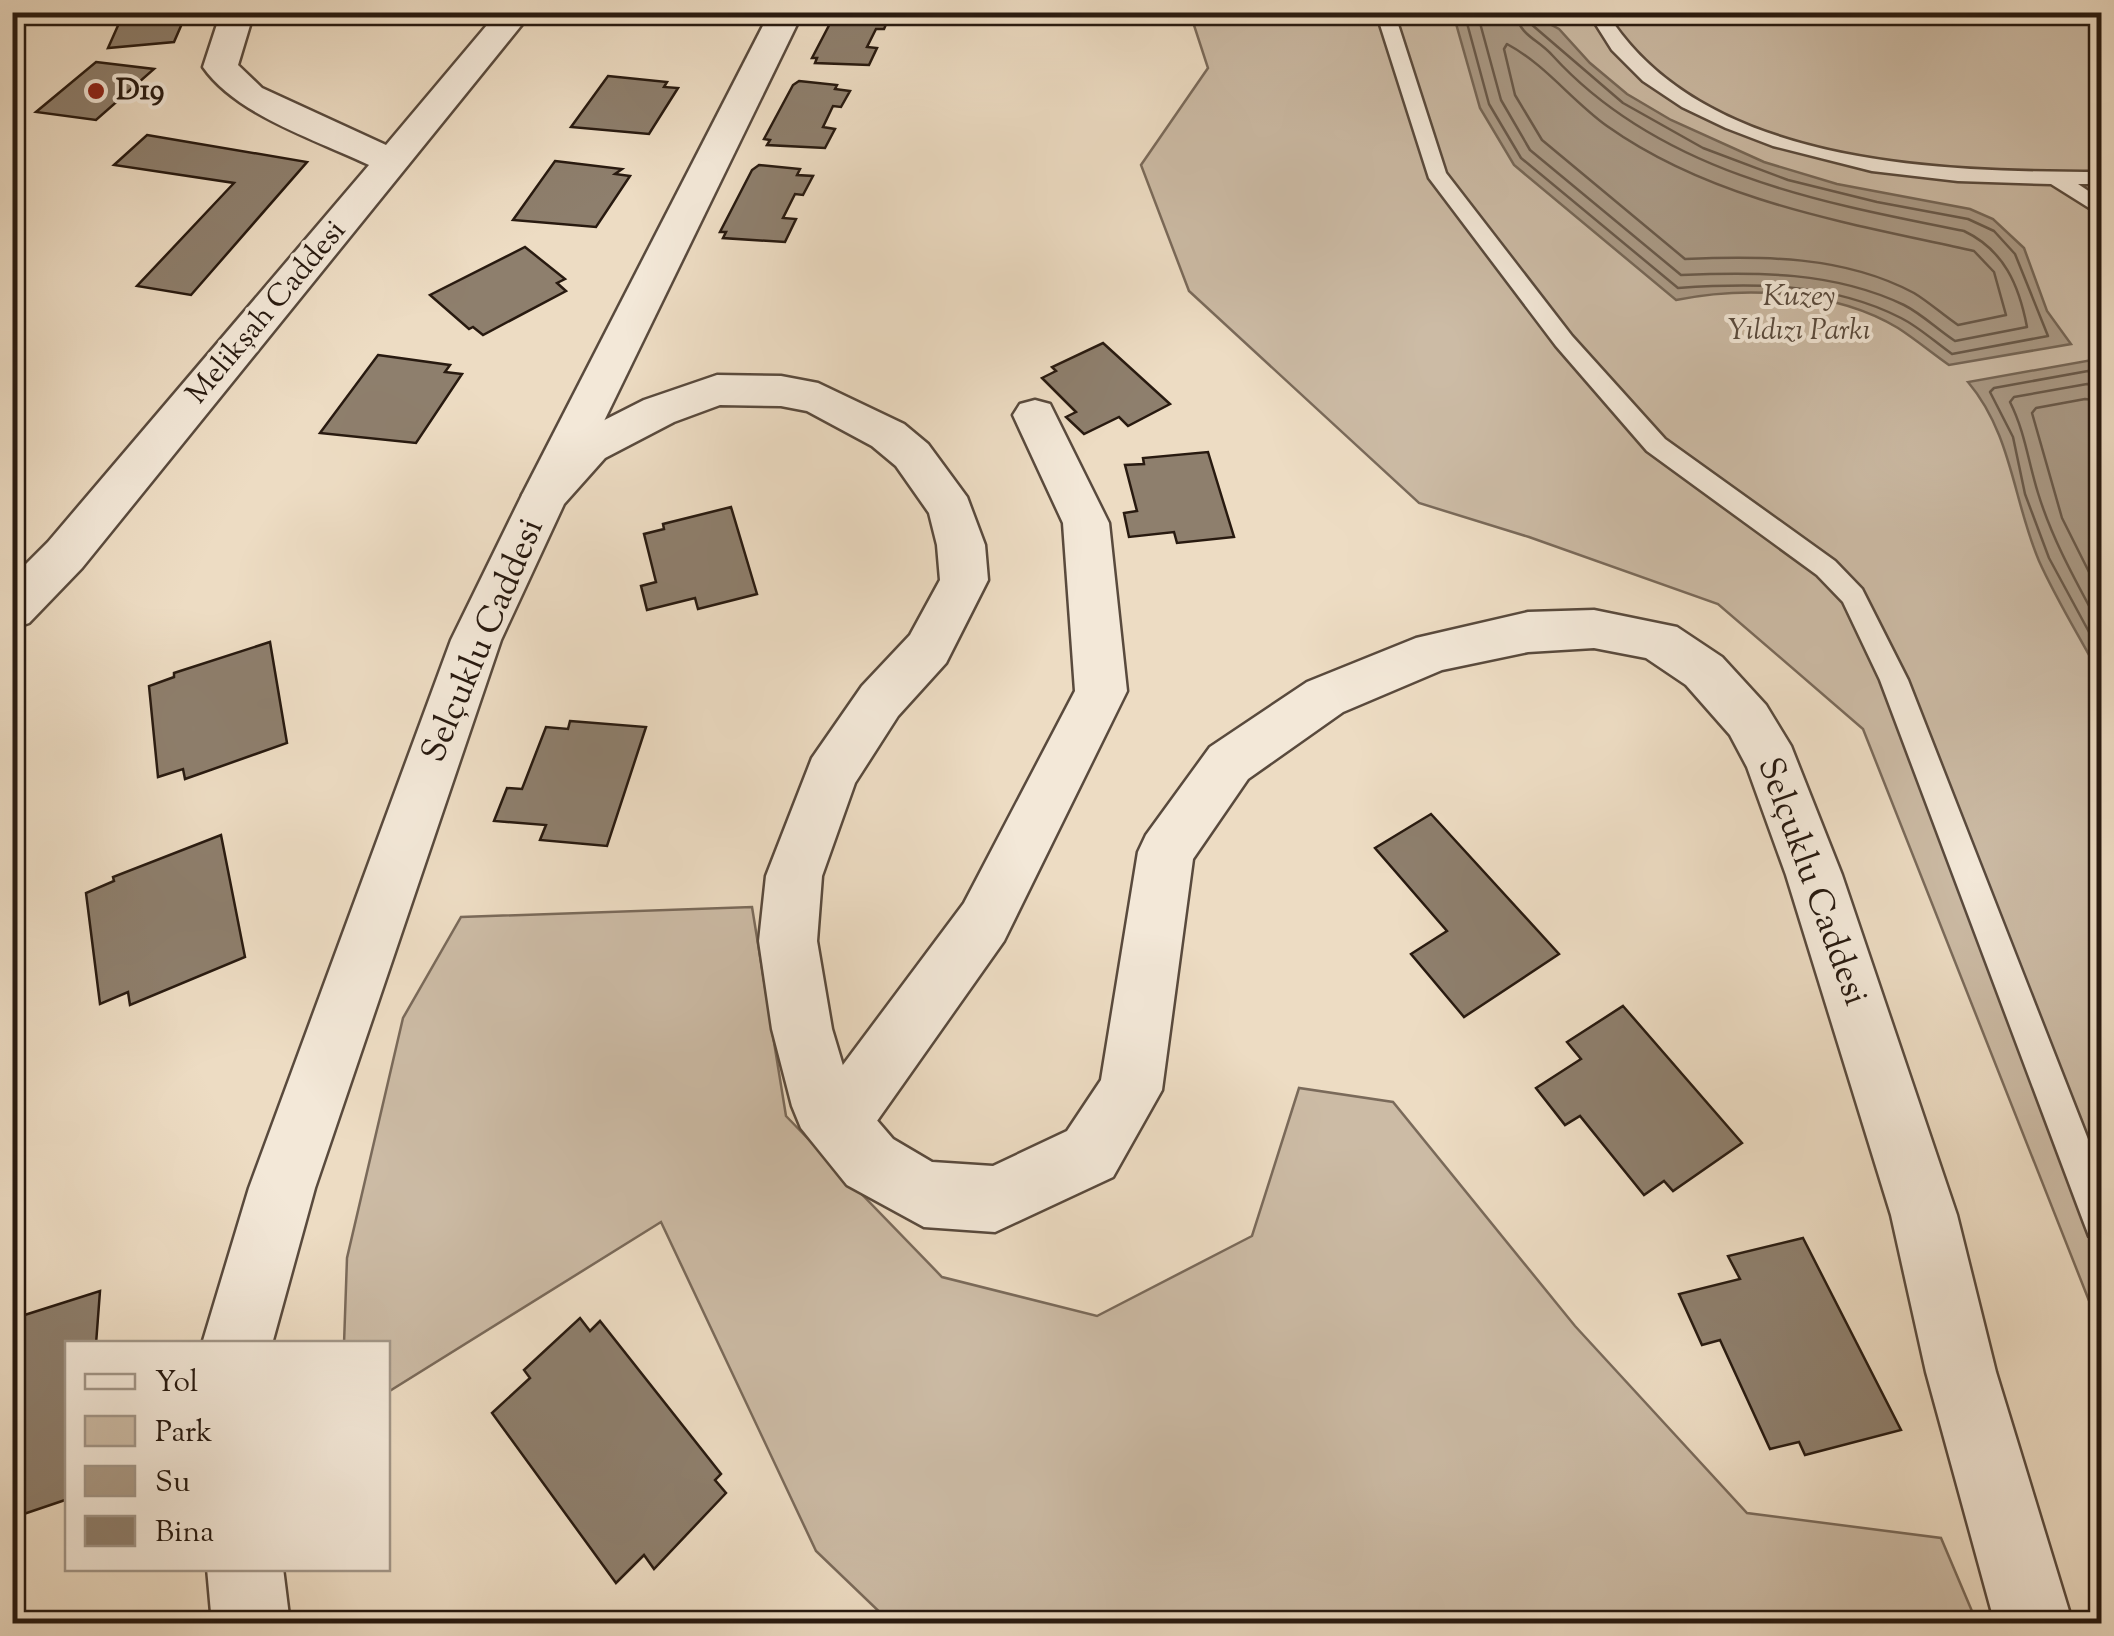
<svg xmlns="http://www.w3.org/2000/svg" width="2114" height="1636" viewBox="0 0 2114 1636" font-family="'Sorts Mill Goudy',serif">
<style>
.green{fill:#ccbba5;stroke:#7a6a5a;stroke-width:2.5}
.water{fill:#aa9a86;stroke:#766757;stroke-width:2.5}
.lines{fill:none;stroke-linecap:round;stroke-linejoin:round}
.shore{stroke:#695a4b;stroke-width:2.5}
.building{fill:#8e7f6d;stroke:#281a10;stroke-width:2.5}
.service-casing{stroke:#594a3d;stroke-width:5}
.minor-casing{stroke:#594a3d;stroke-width:5}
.tertiary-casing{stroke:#594a3d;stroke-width:5}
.service{fill:#f3e8d8;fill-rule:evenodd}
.minor{fill:#f3e8d8;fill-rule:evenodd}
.tertiary{fill:#f3e8d8;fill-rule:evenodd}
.poi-dot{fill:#8f2418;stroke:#f3e8d8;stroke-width:4}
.labels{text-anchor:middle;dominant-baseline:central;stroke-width:8;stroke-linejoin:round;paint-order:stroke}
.far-poi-label{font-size:30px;font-weight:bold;fill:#281a10;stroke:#f3e8d8;text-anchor:start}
.far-park-label{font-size:30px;font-style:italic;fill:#594a3d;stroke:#f3e8d8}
.far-street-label{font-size:30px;fill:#281a10;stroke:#f3e8d8}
.street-label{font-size:35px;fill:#281a10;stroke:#f3e8d8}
</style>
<rect width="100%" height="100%" fill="#eddcc3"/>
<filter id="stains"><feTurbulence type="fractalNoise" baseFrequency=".002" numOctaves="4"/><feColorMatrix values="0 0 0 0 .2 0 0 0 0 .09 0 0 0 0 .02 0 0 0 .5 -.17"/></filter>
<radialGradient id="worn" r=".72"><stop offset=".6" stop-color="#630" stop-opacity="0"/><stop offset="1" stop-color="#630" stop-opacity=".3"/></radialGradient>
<!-- green -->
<g class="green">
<path d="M1190,13H2101V1331L1863,729L1718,604L1529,537L1419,503L1189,291L1141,165L1208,68Z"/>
<path d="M752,907L786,1116L942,1277L1097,1316L1252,1236L1299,1088L1393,1102L1575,1326L1747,1513L1941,1538L1977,1623H891L816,1551L661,1222L388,1392V1344H344L347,1258L403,1018L461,917Z"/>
</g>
<!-- water -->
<g class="water">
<path d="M1453,13H1529L1559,29L1590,63L1627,94L1671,120L1764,162L1837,184L1970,209L1993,219L2024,248L2047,311L2071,344L1949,365C1932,353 1915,339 1898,328C1835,290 1746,286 1676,300L1514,165L1480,108Z"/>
<path d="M2092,360L2102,366L2101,677C2081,639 2057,601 2039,561C2013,500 2012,434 1968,382Z"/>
</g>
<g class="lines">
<!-- shore -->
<g class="shore">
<path d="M1464,12L1489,104L1521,158L1678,288C1753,283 1831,282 1901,318C1919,327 1935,342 1952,354L2048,336L2015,254L1994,231L1968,219L1877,202L1788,180L1703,148L1623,103L1531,24L1527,12"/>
<path d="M1477,12L1501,100L1530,150L1681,275C1757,272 1833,271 1904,305C1922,314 1938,330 1955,341L2027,327C2019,285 2004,250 1964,231C1817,202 1659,172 1553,56C1536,37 1523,39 1514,12"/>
<path d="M1507,44C1546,65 1571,100 1607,126C1714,202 1849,223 1974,251L1994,272L2006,315L1958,325C1943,315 1929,302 1914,293C1843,255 1762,256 1685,259L1542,140L1515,95L1504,49Z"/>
<path d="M2102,374L2088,371L1994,388L1990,392L2013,437L2025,494L2049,558L2102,656"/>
<path d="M2102,386L2087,384L2014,397L2010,402C2025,432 2028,461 2038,493C2053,542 2078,585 2102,630"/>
<path d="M2102,401L2085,399L2036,408L2032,413L2062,518L2102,598"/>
</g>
</g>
<!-- building -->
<g class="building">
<path d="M124,12H187L174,42L108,48Z"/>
<path d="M836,12L890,15L884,29H876L867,47L877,48L869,65L815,63L817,58H812Z"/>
<path d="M96,62L154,69L96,120L36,112Z"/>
<path d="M608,76L667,82L664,87L678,88L649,134L571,127Z"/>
<path d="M799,81L837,85L835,89L850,91L841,107L833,106L823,127L835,129L825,148L767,145L770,140L764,139L793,85Z"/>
<path d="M147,135L307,162L191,295L137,286L234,183L114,165Z"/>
<path d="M555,161L622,169L615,174L630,176L596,227L513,220Z"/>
<path d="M759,165L800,169L797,175L813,176L803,195L795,194L783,218L796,219L785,242L723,238L726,232H720L752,170Z"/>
<path d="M525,247L565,279L557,283L566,291L483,335L473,327L469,329L430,295Z"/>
<path d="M1103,343L1170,404L1128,426L1119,417L1084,434L1066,417L1076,412L1042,378L1056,371L1052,367Z"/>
<path d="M378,355L450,365L445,372L462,374L416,443L320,433Z"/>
<path d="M1208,452L1234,537L1177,543L1174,532L1129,537L1124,513L1137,511L1125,465L1144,464L1143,458Z"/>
<path d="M731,507L757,594L698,609L695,598L647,610L641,586L656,582L644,534L664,529L663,524Z"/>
<path d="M270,642L287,743L185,779L183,769L158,777L149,686L174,677V673Z"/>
<path d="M570,721L646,727L607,846L540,840L546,825L494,821L507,788L522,789L546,727L568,729Z"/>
<path d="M1431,814L1559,954L1464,1017L1411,954L1447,931L1375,848Z"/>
<path d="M221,835L245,957L130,1005L128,992L100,1004L86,893L114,881L113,877Z"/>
<path d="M1623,1006L1742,1143L1673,1191L1664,1181L1644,1195L1580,1116L1565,1125L1536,1088L1581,1059L1567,1042Z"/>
<path d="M1803,1238L1901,1430L1805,1455L1799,1442L1770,1449L1720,1340L1702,1345L1679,1294L1740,1279L1728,1256Z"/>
<path d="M100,1291L96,1344H68V1499L12,1518V1319Z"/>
<path d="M580,1318L590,1331L600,1321L721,1474L715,1480L726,1493L654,1569L644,1555L616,1583L492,1413L530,1378L524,1370Z"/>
</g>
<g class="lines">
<defs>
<g id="service">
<path d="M1376,12H1394L1446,173L1572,336L1665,439L1835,561L1862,589L1908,680L2102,1175V1241L2089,1236L2084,1223L1880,680L1843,602L1817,575L1647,451L1556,346L1429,178Z"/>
<path d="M1588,12H1606C1702,167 1940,172 2102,172V184H2078L2102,200V216L2051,184L1958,181L1872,171L1773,146L1726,128L1682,107L1643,81L1612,50Z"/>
</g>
<g id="minor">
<path d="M221,12H254L238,65L262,88L386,145L498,12H532L82,568L29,623L12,629V578L48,542L369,165C317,140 236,115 203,67Z"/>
<path d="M770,12H803L568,495L561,507L545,512L529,507L522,495Z"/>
<path d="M1035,400L1050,404L1109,523L1127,691L1004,941L860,1145L838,1155L816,1145L806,1123L816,1101L964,903L1075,691L1063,523L1013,415L1020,404Z"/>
</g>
<g id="tertiary">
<path d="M717,375L781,376L818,383L904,424L928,444L967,497L985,545L988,580L946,663L898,716L855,783L822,876L817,941L832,1029L850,1089L893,1139L932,1162L993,1166L1067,1131L1101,1080L1138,852L1146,835L1210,747L1307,682L1416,638L1528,612L1594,610L1677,627L1722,657L1766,705L1791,746L1842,875L1957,1215L1996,1372L2073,1624H1995L1926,1372L1891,1215L1786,875L1747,767L1730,735L1686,685L1646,658L1594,648L1528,652L1442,670L1343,712L1248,779L1193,859L1162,1090L1113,1177L995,1232L924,1227L847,1185L801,1128L792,1106L772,1029L759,941L766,876L812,758L862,686L910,635L940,580L937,545L929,513L896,466L872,446L807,411L781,406L720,405L674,422L605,458L564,504L501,640L315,1188L272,1344H202L249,1188L451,640L522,495L573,436L644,400Z"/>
<path d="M207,1568H283L290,1624H212Z"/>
</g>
</defs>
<!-- service casing -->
<use href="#service" class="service-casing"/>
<!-- minor casing -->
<use href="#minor" class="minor-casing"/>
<!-- tertiary casing -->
<use href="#tertiary" class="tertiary-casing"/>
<!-- service -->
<use href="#service" class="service"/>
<!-- minor -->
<use href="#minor" class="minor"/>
<!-- tertiary -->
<use href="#tertiary" class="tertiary"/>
</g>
<!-- markers -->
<circle class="poi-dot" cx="96" cy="91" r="10"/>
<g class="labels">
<!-- far-poi labels -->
<g class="far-poi-label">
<text x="116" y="91">D19</text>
</g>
<!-- far-park labels -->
<g class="far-park-label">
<text x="1799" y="297">Kuzey<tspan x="1799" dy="34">Yıldızı Parkı</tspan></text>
</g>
<!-- far-street labels -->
<g class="far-street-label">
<text transform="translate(267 313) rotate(-50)">Melikşah Caddesi</text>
</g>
<!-- street labels -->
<g class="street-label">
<text transform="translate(484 641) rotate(-67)">Selçuklu Caddesi</text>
<text transform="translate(1811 882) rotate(70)">Selçuklu Caddesi</text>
</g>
</g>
<!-- margin -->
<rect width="2114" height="1636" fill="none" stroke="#eddcc3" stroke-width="50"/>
<rect x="15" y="15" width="2084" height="1606" fill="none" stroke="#281a10" stroke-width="5"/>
<rect x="25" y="25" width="2064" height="1586" fill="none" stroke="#281a10" stroke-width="2.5"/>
<!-- legend -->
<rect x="65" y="1341" width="325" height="230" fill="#f3e8d8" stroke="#a29688" stroke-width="2.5"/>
<rect x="85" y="1374" width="50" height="15" fill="#f3e8d8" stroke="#a29688" stroke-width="2.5"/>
<text x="155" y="1391" font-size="30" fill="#281a10">Yol</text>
<rect x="85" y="1416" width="50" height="30" fill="#ccbba5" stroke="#a29688" stroke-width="2.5"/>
<text x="155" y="1441" font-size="30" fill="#281a10">Park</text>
<rect x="85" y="1466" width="50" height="30" fill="#aa9a86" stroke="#a29688" stroke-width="2.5"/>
<text x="155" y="1491" font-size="30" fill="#281a10">Su</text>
<rect x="85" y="1516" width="50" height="30" fill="#8e7f6d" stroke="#a29688" stroke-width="2.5"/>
<text x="155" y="1541" font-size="30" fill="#281a10">Bina</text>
<rect width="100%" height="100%" filter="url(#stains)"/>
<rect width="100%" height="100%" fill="url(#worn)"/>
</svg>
